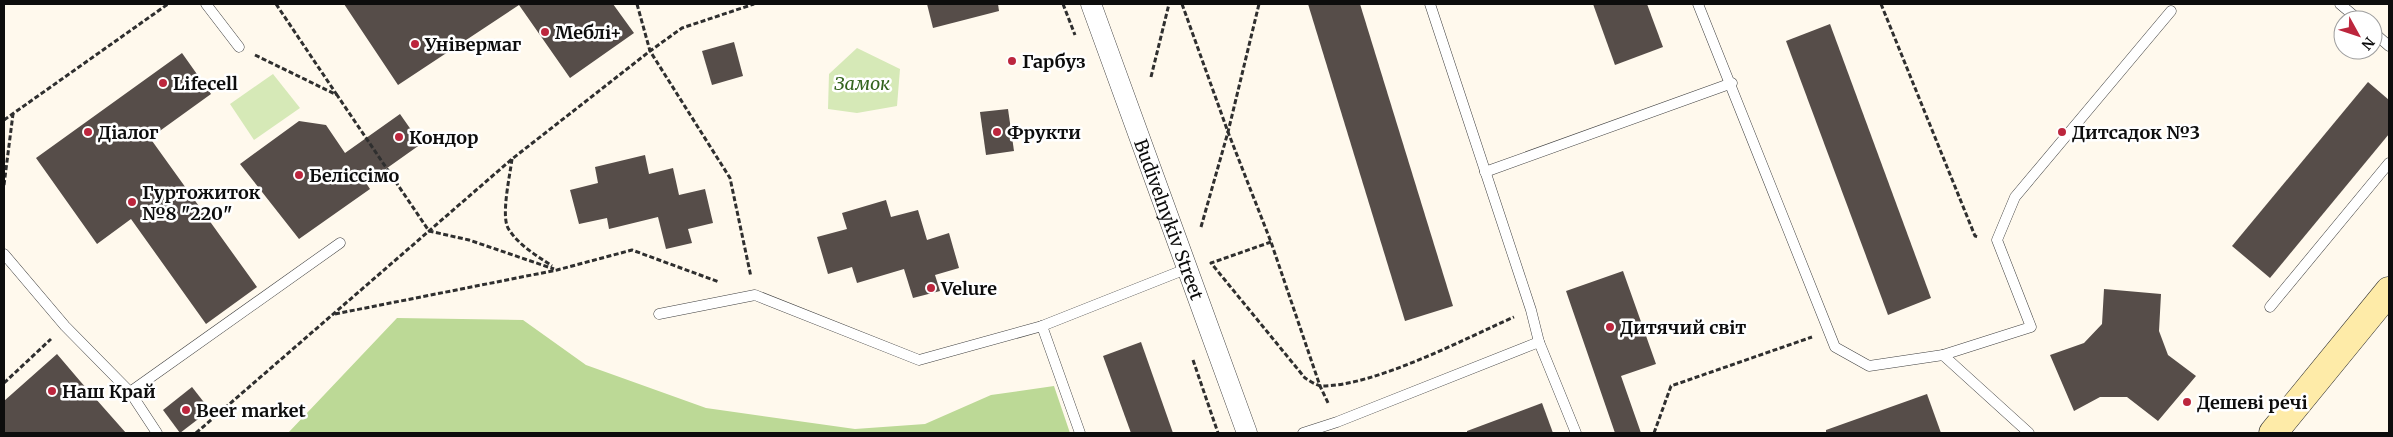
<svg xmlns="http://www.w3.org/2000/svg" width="2393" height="437" viewBox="0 0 2393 437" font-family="Merriweather,serif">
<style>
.green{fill:#d6e9b7}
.forest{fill:#bcd996}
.building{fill:#564d49}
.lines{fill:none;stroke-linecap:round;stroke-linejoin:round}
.lane-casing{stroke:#404040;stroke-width:11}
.street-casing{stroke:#404040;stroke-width:21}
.secondary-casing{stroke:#2f2f2f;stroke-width:29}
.path{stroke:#2f2f2f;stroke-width:3;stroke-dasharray:5 2.5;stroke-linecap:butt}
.lane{stroke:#fff;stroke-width:10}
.street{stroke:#fff;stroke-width:20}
.secondary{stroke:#feeba8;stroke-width:28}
.poi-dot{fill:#bc263d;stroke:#fff;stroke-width:2}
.labels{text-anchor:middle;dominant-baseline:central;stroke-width:5;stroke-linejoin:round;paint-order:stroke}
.poi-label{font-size:18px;font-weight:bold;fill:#0d0d0d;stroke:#fff;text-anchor:start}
.park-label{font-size:18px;font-style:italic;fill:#34641e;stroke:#fff}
.street-label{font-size:18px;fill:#0d0d0d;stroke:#fff}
</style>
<rect width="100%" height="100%" fill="#fff9ed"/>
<!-- green -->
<g class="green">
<path d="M857,48L900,69L897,106L857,113L828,109L829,74Z"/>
<path d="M273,74L300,108L254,140L230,104Z"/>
</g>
<!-- forest -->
<path class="forest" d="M397,318L523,320L586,365L706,408L855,429L925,424L991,395L1054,386L1070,433H288Z"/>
<!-- building -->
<g class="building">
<path d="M344,4H613L634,33L570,78L519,5L398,85Z"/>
<path d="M927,4H998L999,11L933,28Z"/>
<path d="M1308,4H1360L1453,306L1405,321Z"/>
<path d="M1593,4H1647L1663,47L1615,65Z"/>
<path d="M1830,24L1931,298L1888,315L1786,41Z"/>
<path d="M734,42L743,76L712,85L702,51Z"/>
<path d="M182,53L211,94L150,138L257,287L206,324L131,219L97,244L36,158Z"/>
<path d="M2368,82L2389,100V134L2270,278L2232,246Z"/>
<path d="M1008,109L1014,151L986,155L980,112Z"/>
<path d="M400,114L421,144L366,183L370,189L299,239L240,164L299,121L326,125L345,153Z"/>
<path d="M645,155L649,174L673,168L679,195L705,189L713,223L688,229L692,243L666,249L658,217L609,229L607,218L579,224L570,190L598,183L595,167Z"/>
<path d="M886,200L891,217L918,210L927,240L949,233L959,268L935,275L940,291L913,298L904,269L857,283L852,267L828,274L817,237L847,229L842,213Z"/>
<path d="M1623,271L1656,364L1621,376L1641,433H1615L1566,291Z"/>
<path d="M2104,289L2161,294L2159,331L2168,355L2196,376L2158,421L2127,397H2100L2074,411L2050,355L2084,343L2102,324Z"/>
<path d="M1141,342L1173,433H1131L1103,356Z"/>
<path d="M57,354L80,381L126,433H4V401Z"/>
<path d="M192,387L210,410L180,433L163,410Z"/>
<path d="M1927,394L1941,433H1826V430Z"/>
<path d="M1542,403L1553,433H1467V431Z"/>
</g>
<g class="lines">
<defs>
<g id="lane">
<path d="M206,4L239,47"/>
<path d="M1698,4L1835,347L1869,366L1943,355"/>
<path d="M2340,4L2359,20"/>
<path d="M2373,32L2389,46"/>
<path d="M1485,172L1732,83"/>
<path d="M4,254L65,326L130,392L157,433"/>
<path d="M2270,307L2389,163"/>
<path d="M659,314L755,295L919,360L1042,326L1186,269"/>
<path d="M1042,326L1080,433"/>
<path d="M1539,342L1576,433"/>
<path d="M130,392L340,243"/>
<path d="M1303,433L1337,422L1539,342L1531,310L1430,4"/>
<path d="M2029,433L1943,355L2031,327L1997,240L2015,197L2171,11"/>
</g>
<g id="street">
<path id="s1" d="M1091,4L1247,433"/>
</g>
<path id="secondary" d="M2273,433L2389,291"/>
</defs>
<!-- lane casing -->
<use href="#lane" class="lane-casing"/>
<!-- street casing -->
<use href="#street" class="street-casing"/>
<!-- secondary casing -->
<use href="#secondary" class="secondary-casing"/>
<!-- path -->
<g class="path">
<path d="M276,4L337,95"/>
<path d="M637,4L650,51L730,178L751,277"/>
<path d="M1063,4L1075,35"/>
<path d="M1182,4L1228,132L1271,242L1320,386L1329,405"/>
<path d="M1881,4L1975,236L1979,237"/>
<path d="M255,55L337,95L429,231L469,240L554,269"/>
<path d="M1151,77L1169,4"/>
<path d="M4,120L168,4"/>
<path d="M512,159C510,175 501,215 508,228C518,245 536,255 552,266"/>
<path d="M4,185L13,114"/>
<path d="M1201,227L1228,132L1259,4"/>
<path d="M1271,242L1211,263L1305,378C1310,381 1317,386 1322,386C1375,386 1464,339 1514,317"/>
<path d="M335,314L557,270L632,250L719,282"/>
<path d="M1193,360L1218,433"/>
<path d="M4,383L51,339"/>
<path d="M196,433L512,159L650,51L682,28L754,4"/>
<path d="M1654,433L1671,386L1812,337"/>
</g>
<!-- lane -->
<use href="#lane" class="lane"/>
<!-- street -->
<use href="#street" class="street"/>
<!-- secondary -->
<use href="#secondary" class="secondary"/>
</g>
<!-- markers -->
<g class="poi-dot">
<circle cx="545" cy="32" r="5"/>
<circle cx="415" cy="44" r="5"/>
<circle cx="1012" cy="61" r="5"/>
<circle cx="163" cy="83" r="5"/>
<circle cx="88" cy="132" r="5"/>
<circle cx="997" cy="132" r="5"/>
<circle cx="2062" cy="132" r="5"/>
<circle cx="399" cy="137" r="5"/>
<circle cx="299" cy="175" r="5"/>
<circle cx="132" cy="202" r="5"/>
<circle cx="931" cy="288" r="5"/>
<circle cx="1610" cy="327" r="5"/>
<circle cx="52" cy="391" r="5"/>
<circle cx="2187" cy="402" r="5"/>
<circle cx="186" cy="410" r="5"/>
</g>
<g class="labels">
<!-- poi labels -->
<g class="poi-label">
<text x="555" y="32">Меблі+</text>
<text x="425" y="44">Універмаг</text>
<text x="1022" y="61">Гарбуз</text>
<text x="173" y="83">Lifecell</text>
<text x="98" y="132">Діалог</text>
<text x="1007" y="132">Фрукти</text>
<text x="2072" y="132">Дитсадок №3</text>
<text x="409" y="137">Кондор</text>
<text x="309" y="175">Беліссімо</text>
<text x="142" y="192">Гуртожиток<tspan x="142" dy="21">№8 "220"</tspan></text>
<text x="941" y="288">Velure</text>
<text x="1620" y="327">Дитячий світ</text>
<text x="62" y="391">Наш Край</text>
<text x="2197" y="402">Дешеві речі</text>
<text x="196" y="410">Beer market</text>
</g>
<!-- park labels -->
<g class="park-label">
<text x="862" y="83">Замок</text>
</g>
<!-- street labels -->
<g class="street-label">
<text stroke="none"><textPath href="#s1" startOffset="229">Budivelnykiv Street</textPath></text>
</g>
</g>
<!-- border -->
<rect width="2393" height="437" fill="none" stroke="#0d0d0d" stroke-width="10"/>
<!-- north arrow -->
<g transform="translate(2358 35) rotate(130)"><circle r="24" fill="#ffffff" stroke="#9e9e9e"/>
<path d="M0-4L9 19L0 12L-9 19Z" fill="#bc263d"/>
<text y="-8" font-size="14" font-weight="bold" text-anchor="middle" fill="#0d0d0d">N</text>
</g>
</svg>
